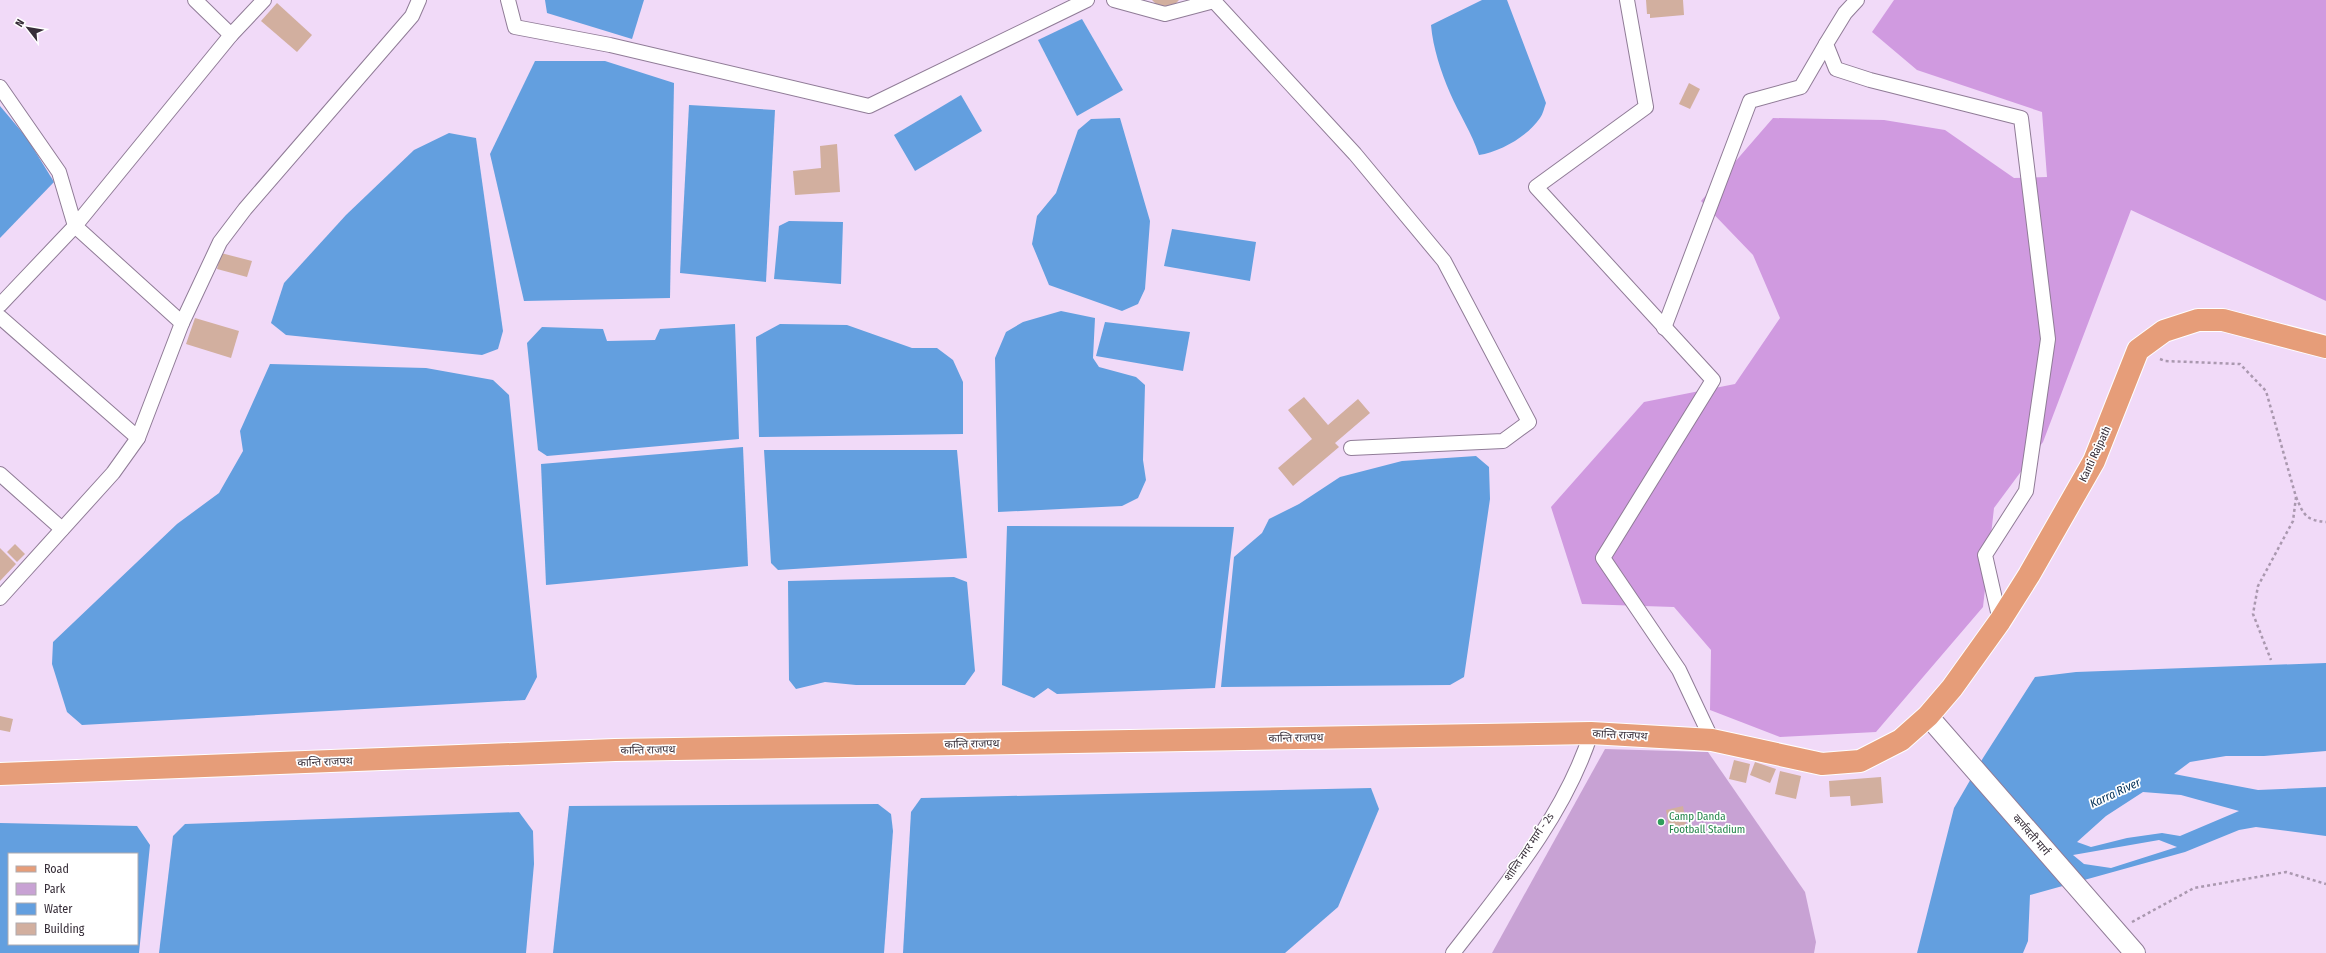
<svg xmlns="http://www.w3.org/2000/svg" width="2326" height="953" viewBox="0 0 2326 953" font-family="'Fira Sans Condensed','Noto Sans Devanagari',sans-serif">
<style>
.green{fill:#c8a2d4}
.forest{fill:#d09ae0}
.water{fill:#639fdf;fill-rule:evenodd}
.building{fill:#d2af9f}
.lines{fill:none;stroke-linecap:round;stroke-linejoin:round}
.street-casing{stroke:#907c97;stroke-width:16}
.secondary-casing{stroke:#907c97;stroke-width:22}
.primary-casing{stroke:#fff;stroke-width:24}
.path{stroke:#aa98af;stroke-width:2.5;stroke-dasharray:3 3;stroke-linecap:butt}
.street{stroke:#fff;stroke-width:14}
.secondary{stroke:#fff;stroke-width:20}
.primary{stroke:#e69d79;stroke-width:22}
.leisure-dot{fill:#2e9e5b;stroke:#fff;stroke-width:1.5}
.labels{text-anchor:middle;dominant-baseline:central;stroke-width:3.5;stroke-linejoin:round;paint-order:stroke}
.street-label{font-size:11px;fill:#372e39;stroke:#fff}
.leisure-label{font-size:11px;fill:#27864d;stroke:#fff;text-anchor:start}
.water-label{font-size:12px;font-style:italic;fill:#033159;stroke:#fff}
</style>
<rect width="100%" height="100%" fill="#f1daf8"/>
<!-- green -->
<path class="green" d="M1605,749L1708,752L1805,892L1816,942L1814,953H1492Z"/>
<!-- forest -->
<path class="forest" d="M1894,0H2326V301L2131,210L2043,442L1994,508L1983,607L1876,732L1780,737L1710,710L1711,650L1674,607L1582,604L1551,507L1644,402L1735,384L1780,318L1753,255L1701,201L1773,118L1884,120L1945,130L2014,178L2047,177L2042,112L1917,70L1872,32Z"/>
<!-- water -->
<g class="water">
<path d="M545,0H644L632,39L547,13Z"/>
<path d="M1482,0H1507L1546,103C1544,108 1543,114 1540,118C1528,136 1500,152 1479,155C1472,133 1459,114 1450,93C1441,72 1433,48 1431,25Z"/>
<path d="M1082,19L1123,90L1077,116L1038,40Z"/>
<path d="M535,61H605L674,83L670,298L524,301L490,154Z"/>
<path d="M961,95L982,131L915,171L894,135Z"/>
<path d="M689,105L775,110L766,282L680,273Z"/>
<path d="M0,106L27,138L54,182L0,238Z"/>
<path d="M1120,118L1150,221L1145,289L1138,304L1122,311L1049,285L1032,244L1037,216L1056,193L1078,130L1091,119Z"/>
<path d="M449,133L476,138L503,331L498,349L482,355L286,335L271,323L284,283L346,215L414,150Z"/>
<path d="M789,221L843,222L841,284L774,279L779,226Z"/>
<path d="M1172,229L1256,242L1250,281L1164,266Z"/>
<path d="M1061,311L1095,318L1093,358L1099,367L1136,377L1145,385L1143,460L1146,480L1138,498L1122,506L998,512L995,358L1006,332L1023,322Z"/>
<path d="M1105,322L1190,332L1183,371L1096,356Z"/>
<path d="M735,324L739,439L547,456L538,450L527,343L542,327L603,329L607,341L655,340L660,329Z"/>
<path d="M780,324L847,325L912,348H937L953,360L963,382V434L759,437L756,337Z"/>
<path d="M270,364L426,368L493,380L509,395L537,677L525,700L82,725L67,712L52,664L53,642L177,524L219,493L243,451L240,431Z"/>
<path d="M743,447L748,566L546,585L541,464Z"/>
<path d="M957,450L967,558L778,570L771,563L764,450Z"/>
<path d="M1476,456L1489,467L1490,499L1464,677L1450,685L1221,687L1234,557L1262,533L1269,519L1299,504L1340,477L1402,461Z"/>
<path d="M1007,526L1234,527L1215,688L1057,694L1048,688L1034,698L1002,685Z"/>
<path d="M954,577L967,582L975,671L965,685H856L825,682L796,689L789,680L788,581Z"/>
<path d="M2326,663V751L2264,756H2226L2190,762L2174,774L2258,790L2326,787V836L2256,827L2239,830L2185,852L2030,895L2028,941L2023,953H1917L1954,808L1983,758L2035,677L2076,672ZM2143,792L2181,795L2239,811L2180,836L2162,833L2127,838L2091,847L2077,842L2106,816ZM2159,840L2177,847L2111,868L2084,864L2073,855Z"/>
<path d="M1371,788L1379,809L1338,907L1285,953H903L911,812L921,798Z"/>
<path d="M878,804L891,814L893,831L884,953H553L569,806Z"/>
<path d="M519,812L533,831L534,864L526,953H159L173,836L185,824Z"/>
<path d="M0,823L137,826L150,845L139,953H0ZM9,854H137V944H9Z"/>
</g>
<!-- building -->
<g class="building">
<path d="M1152,0H1179L1166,14Z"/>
<path d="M1646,0H1683L1684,15L1650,18V14H1647Z"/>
<path d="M277,3L312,35L297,52L261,21Z"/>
<path d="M1689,83L1700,89L1690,109L1679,104Z"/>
<path d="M837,144L840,192L795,195L793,171L821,168L820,146Z"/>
<path d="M221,253L252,261L247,277L217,269Z"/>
<path d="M195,318L239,331L231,358L186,344Z"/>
<path d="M1304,397L1328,425L1358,399L1370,413L1335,443L1339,447L1293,486L1278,468L1312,439L1288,410Z"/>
<path d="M15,544L25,554L17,562L7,552Z"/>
<path d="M0,548L16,564L0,581Z"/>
<path d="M0,716L13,719L10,732L0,730Z"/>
<path d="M1734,760L1750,764L1746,783L1729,779Z"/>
<path d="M1755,762L1776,769L1770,783L1750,775Z"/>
<path d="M1780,771L1801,776L1796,799L1775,794Z"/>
<path d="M1881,777L1883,803L1851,806L1850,796L1830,797L1829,781Z"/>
<path d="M1683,806L1686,825L1669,827L1666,810Z"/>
</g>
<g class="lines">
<defs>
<g id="street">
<path d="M195,0L231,35"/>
<path d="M508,0L515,27L610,45L869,106L1087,0"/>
<path d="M1114,0L1165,14L1214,1"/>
<path d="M1213,0L1355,154L1444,261L1529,422L1503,441L1351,448"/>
<path d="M1627,0L1646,107L1536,187L1713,380L1603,558L1679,670L1712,740"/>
<path d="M1857,0L1845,13L1826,44L1836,69L1870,80L2021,118L2048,339L2026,491L1985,555L2000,621"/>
<path d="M0,87L59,172L75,226L182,323L220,242L245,209L412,16L419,0"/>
<path d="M0,305L75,226L231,35L264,0"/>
<path d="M0,317L138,438"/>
<path d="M1664,328L1750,101L1801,87L1826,44"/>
<path d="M0,474L62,529"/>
<path d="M0,598L113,473L138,438L182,323"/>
<path d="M1453,953C1505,886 1565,815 1591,733"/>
</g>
<path id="secondary" d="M1928,716L2135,953"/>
<path id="primary" d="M0,774L615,750L1591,733L1712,740L1822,764L1860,761L1901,740L1928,716L1952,688L2000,621L2029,575L2094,461L2138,350L2164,331L2198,320H2223L2326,347"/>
</defs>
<!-- street casing -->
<use href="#street" class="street-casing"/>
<!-- secondary casing -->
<use href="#secondary" class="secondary-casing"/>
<!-- primary casing -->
<use href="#primary" class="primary-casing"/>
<!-- path -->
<g class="path">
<path d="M2160,359L2165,361L2240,364L2266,391L2296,497L2293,521L2258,586L2253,614L2271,660"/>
<path d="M2296,497C2304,515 2305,520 2326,522"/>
<path d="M2132,922L2194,888L2286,872L2326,884"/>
</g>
<!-- street -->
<use href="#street" class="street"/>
<!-- secondary -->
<use href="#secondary" class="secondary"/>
<!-- primary -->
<use href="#primary" class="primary"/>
</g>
<!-- markers -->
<circle class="leisure-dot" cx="1661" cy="822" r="4"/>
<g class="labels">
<!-- street labels -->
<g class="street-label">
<text transform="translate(2095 454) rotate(-65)">Kanti Rajpath</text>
<text transform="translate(1620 735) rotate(3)">कान्ति राजपथ</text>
<text transform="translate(1296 738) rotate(-1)">कान्ति राजपथ</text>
<text transform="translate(972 744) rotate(-1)">कान्ति राजपथ</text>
<text transform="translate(648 750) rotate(-1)">कान्ति राजपथ</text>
<text transform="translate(325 762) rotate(-2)">कान्ति राजपथ</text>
<text transform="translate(2031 835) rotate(49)">कर्णवती मार्ग</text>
<text transform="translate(1529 847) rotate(-56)">शान्ति नगर मार्ग - 2s</text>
</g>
<!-- leisure labels -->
<g class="leisure-label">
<text x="1669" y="816">Camp Danda<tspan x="1669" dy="13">Football Stadium</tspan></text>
</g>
<!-- water labels -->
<g class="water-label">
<text transform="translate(2115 793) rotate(-25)">Karra River</text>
</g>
</g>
<!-- legend -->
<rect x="8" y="853" width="130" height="92" fill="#ffffff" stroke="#afabb0"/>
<rect x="16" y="866" width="20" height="6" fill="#e69d79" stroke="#afabb0"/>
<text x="44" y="873" font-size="12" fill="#372e39">Road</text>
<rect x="16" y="883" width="20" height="12" fill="#c8a2d4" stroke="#afabb0"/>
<text x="44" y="893" font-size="12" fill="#372e39">Park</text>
<rect x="16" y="903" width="20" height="12" fill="#639fdf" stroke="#afabb0"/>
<text x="44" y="913" font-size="12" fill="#372e39">Water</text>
<rect x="16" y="923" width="20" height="12" fill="#d2af9f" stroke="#afabb0"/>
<text x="44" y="933" font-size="12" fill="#372e39">Building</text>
<!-- north arrow -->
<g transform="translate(28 28) rotate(301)" stroke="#ffffff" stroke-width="3" paint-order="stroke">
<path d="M0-3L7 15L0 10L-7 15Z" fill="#372e39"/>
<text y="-6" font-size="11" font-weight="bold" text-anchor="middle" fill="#372e39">N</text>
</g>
</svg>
